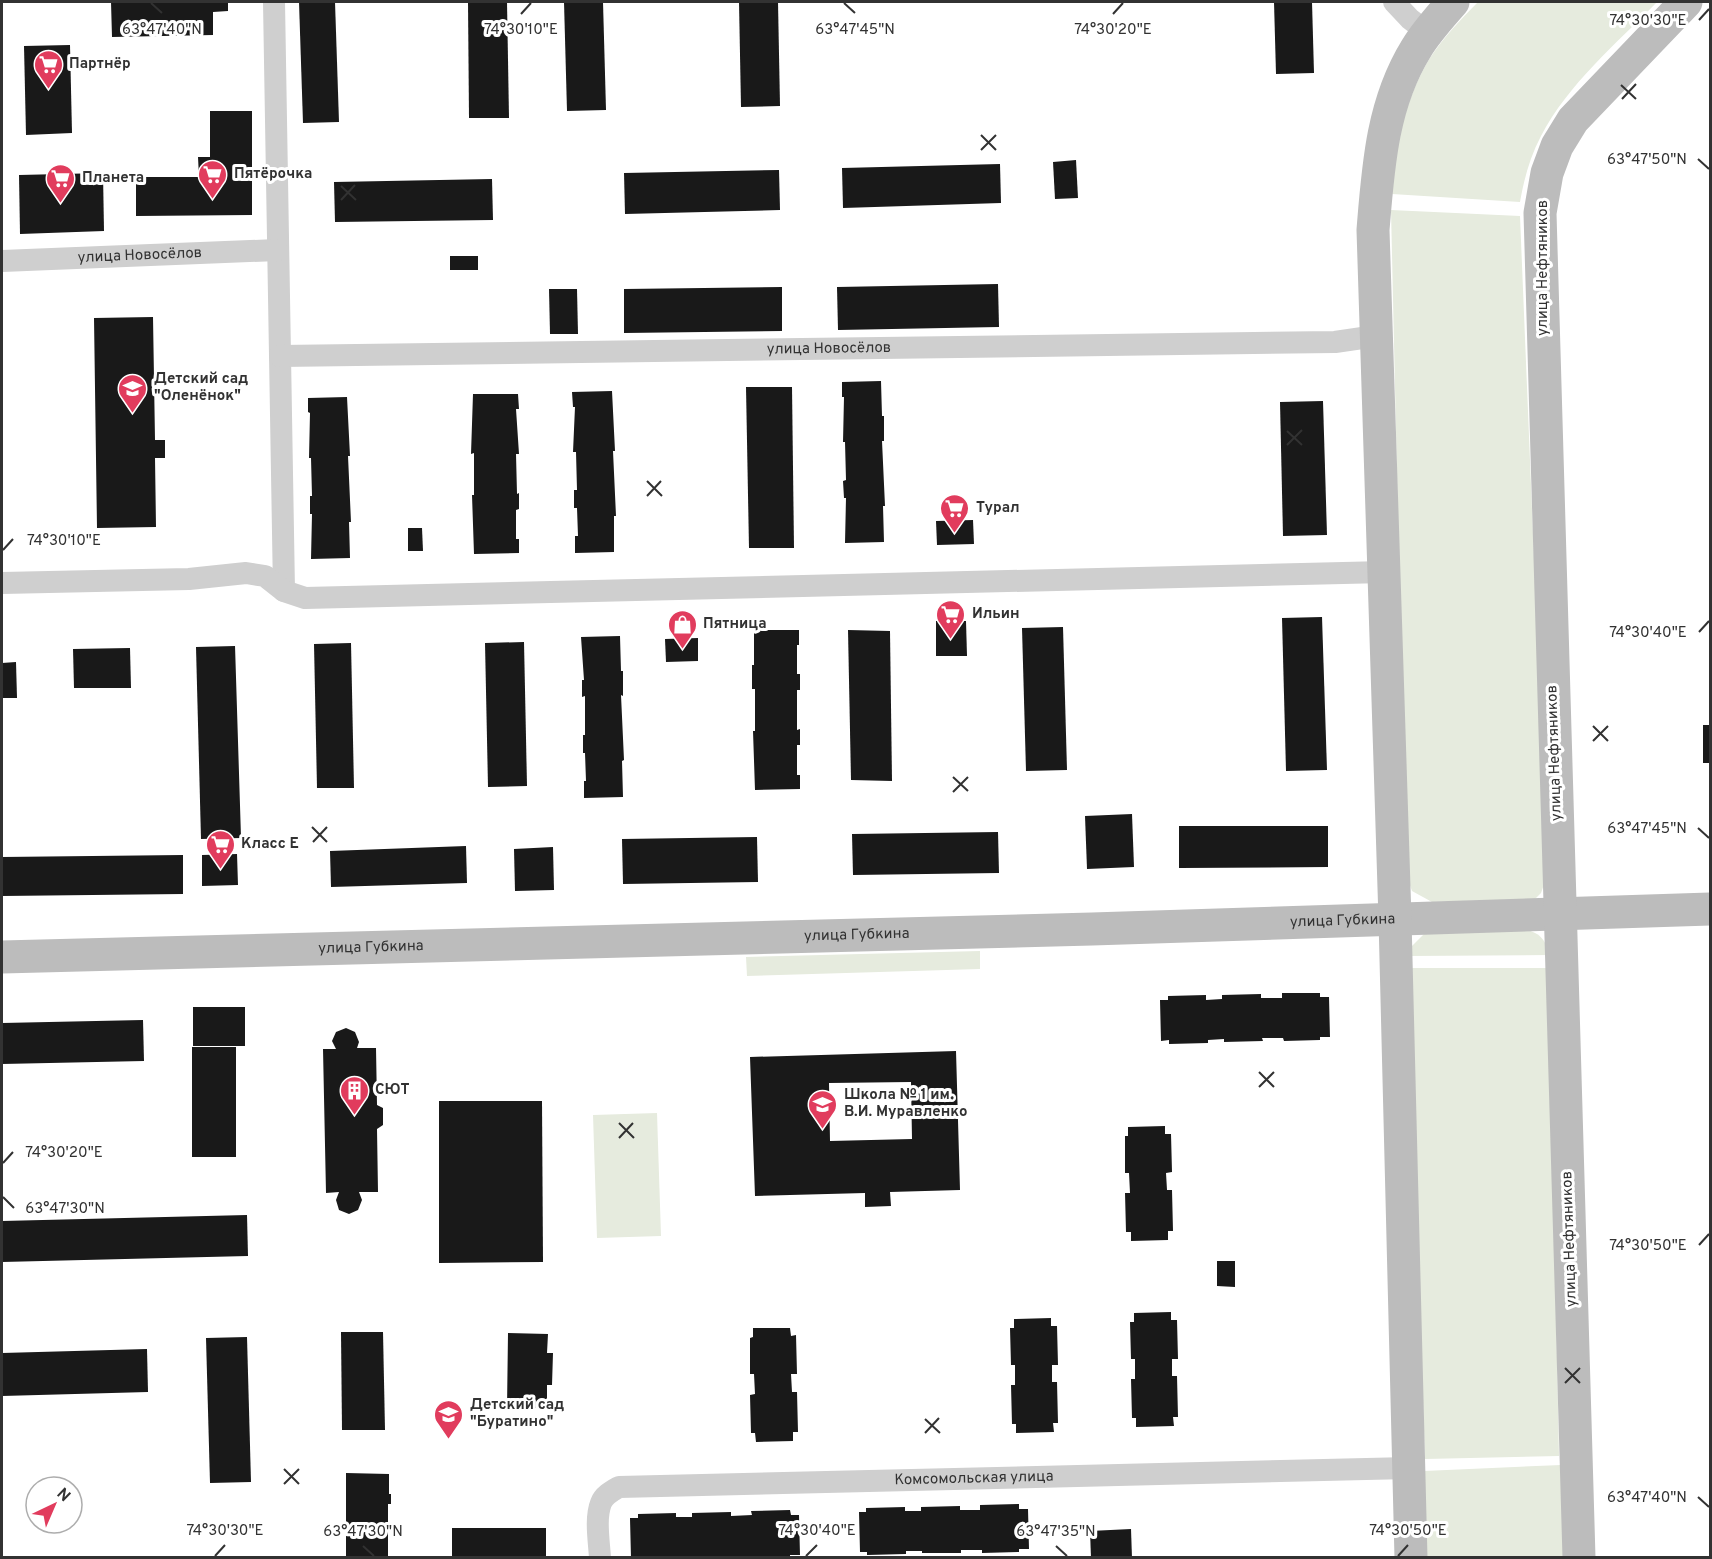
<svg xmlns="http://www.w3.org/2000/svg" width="1712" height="1559" viewBox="0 0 1712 1559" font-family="Overpass,sans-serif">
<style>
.green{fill:#e6ebde}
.building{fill:#191919;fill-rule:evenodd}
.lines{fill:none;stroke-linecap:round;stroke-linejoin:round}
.street{stroke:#cfcfcf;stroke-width:22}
.secondary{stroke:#bcbcbc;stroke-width:33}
.ticks{fill:none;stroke:#323232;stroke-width:2}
.labels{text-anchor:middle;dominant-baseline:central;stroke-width:6;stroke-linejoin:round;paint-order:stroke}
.poi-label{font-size:15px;font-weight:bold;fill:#323232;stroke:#fff;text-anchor:start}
.street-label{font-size:15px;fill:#323232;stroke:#fff}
.ticks-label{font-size:15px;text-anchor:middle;fill:#323232;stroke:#fff;stroke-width:6;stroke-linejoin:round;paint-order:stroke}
</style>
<rect width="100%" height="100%" fill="#fff"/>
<!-- green -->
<g class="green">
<path d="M1478,2H1657C1617,43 1568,84 1541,136C1530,157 1524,179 1520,202L1392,194C1395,147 1405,98 1430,58C1444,37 1461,19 1478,2Z"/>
<path d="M1391,210L1520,216L1547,876L1541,893L1535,899L1432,902L1412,891L1406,874Z"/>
<path d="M1526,930C1541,933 1546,941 1549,955L1408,956L1412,946L1424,934Z"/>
<path d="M980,951V969L747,976L746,957Z"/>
<path d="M1408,968H1549L1559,1456L1425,1459Z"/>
<path d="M657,1113L661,1236L597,1238L593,1115Z"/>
<path d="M1561,1465L1564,1557H1426L1424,1471Z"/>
</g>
<!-- building -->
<g class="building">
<path d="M111,2H228V11L213,12V35L112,37Z"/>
<path d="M299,2H335L339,122L303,123Z"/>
<path d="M468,2H507L509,118H469Z"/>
<path d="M564,2H603L606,110L567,111Z"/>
<path d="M739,2H778L780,106L741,107Z"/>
<path d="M1274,2H1312L1314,73L1276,74Z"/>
<path d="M70,45L72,133L26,135L24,46Z"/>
<path d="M210,111H252V215L136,216V177H199L198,157H210Z"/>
<path d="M1076,160L1078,198L1055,199L1053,162Z"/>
<path d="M1000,164L1001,203L843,208L842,168Z"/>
<path d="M779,170L780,210L625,214L624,173Z"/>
<path d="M103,173L104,231L20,234L19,175Z"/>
<path d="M492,179L493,220L335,222L334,182Z"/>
<rect x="450" y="256" width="28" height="14"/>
<path d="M998,284L999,327L838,330L837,287Z"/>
<path d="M782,287V331L624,333V289Z"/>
<path d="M549,289H577L578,334H550Z"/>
<path d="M153,317L155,440H165V458H155L156,527L97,528L94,318Z"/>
<path d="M881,381L882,416H884V441H882L885,506H883L884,542L845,543L846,498H844L843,481L846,480L845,442H843L844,397H842V382Z"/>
<path d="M746,387H792L794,548H749Z"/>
<path d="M612,391L615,451H613L616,516H614V552L575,553V536H578L577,508H574V490H577L576,452H573L575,407H573L572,392Z"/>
<path d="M473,394H518L519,409H516L519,454H516L517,494L519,493V509L516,510V539H519V553L474,554L472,495H474V453L471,454Z"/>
<path d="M347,397L350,456H348L351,522H349L350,558L311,559L312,514H310V496H312L311,458H309L310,413L308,412V398Z"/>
<path d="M1323,401L1327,535L1283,536L1280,402Z"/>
<path d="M973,520L974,544L937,545L936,521Z"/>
<path d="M408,528H422L423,551H408Z"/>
<path d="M1322,617L1327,770L1286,771L1282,618Z"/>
<path d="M936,621H966L967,656H936Z"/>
<path d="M1063,627L1067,770L1026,771L1022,628Z"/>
<path d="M754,630H799V645H797V674H800V690H797V730L800,729V745H797V775H800V789L755,790L753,731H755V689H752V665H754Z"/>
<path d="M848,630L890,631L892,781L851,780Z"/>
<path d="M620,636L621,671H623V696L621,695L624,760L622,761L623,797L584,798V781H586L585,753H583V735H585V696L582,697V680H584L581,637Z"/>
<path d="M698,638V661L666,662L665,639Z"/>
<path d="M524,642L527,786L488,787L485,643Z"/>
<path d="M351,643L354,788H317L314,644Z"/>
<path d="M235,646L241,838L201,839L196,647Z"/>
<path d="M130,648L131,688H74L73,649Z"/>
<path d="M16,662L17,698H2V663Z"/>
<rect x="1703" y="725" width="7" height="38"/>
<path d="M1132,814L1134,867L1087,869L1085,816Z"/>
<path d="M1179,826H1328V867L1179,868Z"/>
<path d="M998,832L999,873L853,875L852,834Z"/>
<path d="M757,837L758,882L623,884L622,839Z"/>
<path d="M466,846L467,883L331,887L330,851Z"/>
<path d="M553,847L554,890L515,891L514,849Z"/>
<path d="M237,854L238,885L202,886V855Z"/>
<path d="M183,855V894L2,896V857Z"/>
<path d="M1282,993H1320V997H1329L1330,1037H1320V1040L1284,1041L1283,1038H1262L1263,1041L1224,1042V1039L1208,1040V1043L1169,1044V1040L1161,1041L1160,1000H1168V996L1206,995V1000L1222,999V995L1261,994V998H1282Z"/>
<rect x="193" y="1007" width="52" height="39"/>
<path d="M143,1020L144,1061L2,1064V1023Z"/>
<path d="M346,1028L355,1032L359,1042L357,1048H376L377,1105L383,1108V1125L377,1129L378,1192H359L362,1200L358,1210L349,1214L339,1210L336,1200L339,1192L326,1193L323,1049H336L332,1041L336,1032Z"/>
<rect x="192" y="1047" width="44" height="110"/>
<path d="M956,1051L960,1190L890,1192L891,1206L865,1207V1193L755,1196L750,1057ZM911,1082L912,1139L830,1141L829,1083Z"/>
<path d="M439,1101H542L543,1262L439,1263Z"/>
<path d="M1165,1126V1134H1171L1172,1172L1166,1173L1167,1190H1172L1173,1231H1168V1240L1131,1241V1232H1126L1125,1193H1130L1129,1173H1125V1136H1128V1127Z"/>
<path d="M247,1215L248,1256L2,1262V1221Z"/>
<path d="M1217,1261H1235V1287L1217,1286Z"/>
<path d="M1171,1312V1320H1177L1178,1359H1172V1376H1177L1178,1417H1173L1174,1426L1136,1427V1418H1132L1131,1379H1135V1359H1131L1130,1322H1134V1313Z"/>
<path d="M1051,1318V1326H1057L1058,1365H1052V1382H1057L1058,1423H1053L1054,1432L1016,1433V1424H1012L1011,1385H1015V1365H1011L1010,1328H1014V1319Z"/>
<path d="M753,1328H790L791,1336L796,1335L797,1374H791L792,1392H797L798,1432H793V1441L756,1442L755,1433H751L750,1395L755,1394L754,1374H750V1338L753,1337Z"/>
<path d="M341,1332H383L385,1430H342Z"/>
<path d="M508,1333L548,1334L547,1353H553L552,1385H547V1408H507Z"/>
<path d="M247,1337L251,1482L210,1483L206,1338Z"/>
<path d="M147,1349L148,1392L2,1396V1353Z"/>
<path d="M346,1473L389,1474V1494H391V1504H388V1558H346Z"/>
<path d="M1019,1504V1509H1028L1029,1549H1019V1552L982,1553V1550H961V1553H922V1551H906V1554L867,1555V1552H860L859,1512H866V1508L905,1507V1511H921V1507L960,1506V1510H980V1505Z"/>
<path d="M790,1510L791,1515H799L800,1555H790V1558H754V1556L733,1558H631L630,1518H638V1514L676,1513V1517H692V1513L731,1512V1516L752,1515L751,1511Z"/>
<rect x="452" y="1528" width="94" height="30"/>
<path d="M1131,1529L1132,1558H1091L1090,1531Z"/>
</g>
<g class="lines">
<!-- street -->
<g class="street">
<path d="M274,2L284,591"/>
<path d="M1394,2L1410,19L1427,32"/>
<path id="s1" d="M2,261L277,250"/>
<path id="s2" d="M280,356L1335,342L1376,336"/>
<path d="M2,583L189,579L246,573L265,576L284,591L305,598L1385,572"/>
<path id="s3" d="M600,1558C599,1541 595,1518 601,1503C604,1495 612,1491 619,1487L1409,1468"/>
</g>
<!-- secondary -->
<g class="secondary">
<path id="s4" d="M2,957L1092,929L1710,909"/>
<path d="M1411,1558L1395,919L1373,230C1378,168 1382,104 1416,49C1426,32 1440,17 1453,2"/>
<path d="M1579,1558L1540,213L1547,173L1557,146L1573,120L1686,2"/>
</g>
</g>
<!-- ticks -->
<path class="ticks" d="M151,3L162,13M844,3L855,13M521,14L531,3M1113,14L1123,3M1699,20L1709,9M1621,85L1636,99M1622,99L1636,84M981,135L996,150M981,150L996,135M1698,159L1709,169M341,186L356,200M341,200L355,185M1287,431L1302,445M1287,445L1302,430M647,481L662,496M647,496L661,481M3,550L13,539M1699,632L1709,621M1593,726L1608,741M1593,741L1608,726M953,777L968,791M953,792L968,777M312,827L327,842M1698,828L1709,838M313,842L327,827M1259,1072L1274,1087M1259,1087L1274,1072M619,1123L634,1138M619,1138L633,1123M3,1163L13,1152M3,1197L14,1208M1699,1245L1709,1234M1565,1368L1580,1383M1565,1383L1580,1368M925,1419L940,1433M925,1433L939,1418M284,1469L299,1484M284,1484L299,1469M1698,1497L1709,1507M363,1546L374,1556M1056,1546L1067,1556M215,1556L225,1545M806,1556L817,1545M1398,1556L1408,1545"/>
<!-- icons -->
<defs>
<symbol id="supermarket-pin" viewBox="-11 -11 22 30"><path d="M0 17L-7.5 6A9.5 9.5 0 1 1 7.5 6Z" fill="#e13c5d" stroke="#fff"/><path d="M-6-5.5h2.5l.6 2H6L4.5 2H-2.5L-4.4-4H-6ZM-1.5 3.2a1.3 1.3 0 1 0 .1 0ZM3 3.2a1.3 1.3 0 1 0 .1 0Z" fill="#fff"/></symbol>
<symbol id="school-pin" viewBox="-11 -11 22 30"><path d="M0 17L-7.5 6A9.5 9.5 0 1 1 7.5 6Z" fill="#e13c5d" stroke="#fff"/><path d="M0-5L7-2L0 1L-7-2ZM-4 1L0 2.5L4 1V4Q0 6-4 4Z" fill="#fff"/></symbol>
<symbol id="shop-pin" viewBox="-11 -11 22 30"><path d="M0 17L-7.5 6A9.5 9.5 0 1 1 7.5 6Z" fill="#e13c5d" stroke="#fff"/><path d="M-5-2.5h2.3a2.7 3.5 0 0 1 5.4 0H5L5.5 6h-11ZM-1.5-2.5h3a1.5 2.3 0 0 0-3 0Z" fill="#fff"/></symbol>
<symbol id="building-pin" viewBox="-11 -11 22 30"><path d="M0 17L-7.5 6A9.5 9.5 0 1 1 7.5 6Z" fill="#e13c5d" stroke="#fff"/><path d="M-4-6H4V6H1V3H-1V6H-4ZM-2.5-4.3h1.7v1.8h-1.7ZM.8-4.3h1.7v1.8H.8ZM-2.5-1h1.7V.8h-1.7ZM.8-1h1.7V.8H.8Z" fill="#fff"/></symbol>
</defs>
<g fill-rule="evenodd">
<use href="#supermarket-pin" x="32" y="48" width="33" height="45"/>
<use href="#supermarket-pin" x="196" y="158" width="33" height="45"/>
<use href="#supermarket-pin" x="44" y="162" width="33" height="45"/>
<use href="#school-pin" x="116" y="372" width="33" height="45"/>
<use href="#supermarket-pin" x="938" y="492" width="33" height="45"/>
<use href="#supermarket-pin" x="934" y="598" width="33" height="45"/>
<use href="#shop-pin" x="666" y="608" width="33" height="45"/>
<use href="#supermarket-pin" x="204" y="828" width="33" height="45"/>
<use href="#building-pin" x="338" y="1074" width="33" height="45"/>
<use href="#school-pin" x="806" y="1088" width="33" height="45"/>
<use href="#school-pin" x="432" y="1398" width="33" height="45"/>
</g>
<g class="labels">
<!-- poi labels -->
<g class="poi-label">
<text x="69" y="64">Партнёр</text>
<text x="234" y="174">Пятёрочка</text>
<text x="82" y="178">Планета</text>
<text x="154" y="379">Детский сад<tspan x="154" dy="17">"Оленёнок"</tspan></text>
<text x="976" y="508">Турал</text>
<text x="972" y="614">Ильин</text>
<text x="703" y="624">Пятница</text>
<text x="241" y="844">Класс Е</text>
<text x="375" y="1090">СЮТ</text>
<text x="844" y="1095">Школа № 1 им.<tspan x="844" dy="17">В.И. Муравленко</tspan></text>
<text x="470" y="1405">Детский сад<tspan x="470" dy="17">"Буратино"</tspan></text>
</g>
<!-- street labels -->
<g class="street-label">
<text stroke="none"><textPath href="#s1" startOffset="138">улица Новосёлов</textPath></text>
<text transform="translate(1543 268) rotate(-90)">улица Нефтяников</text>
<text stroke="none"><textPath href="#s2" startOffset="549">улица Новосёлов</textPath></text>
<text transform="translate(1555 753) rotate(-92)">улица Нефтяников</text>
<text stroke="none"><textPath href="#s4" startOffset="1341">улица Губкина</textPath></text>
<text stroke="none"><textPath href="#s4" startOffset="855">улица Губкина</textPath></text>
<text stroke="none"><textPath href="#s4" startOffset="369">улица Губкина</textPath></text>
<text transform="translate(1570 1239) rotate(-92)">улица Нефтяников</text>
<text stroke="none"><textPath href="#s3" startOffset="435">Комсомольская улица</textPath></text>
</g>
</g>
<g class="ticks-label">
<text x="1648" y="25">74°30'30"E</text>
<text x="162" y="34">63°47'40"N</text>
<text x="855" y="34">63°47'45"N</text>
<text x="521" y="34">74°30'10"E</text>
<text x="1113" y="34">74°30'20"E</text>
<text x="1647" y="164">63°47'50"N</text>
<text x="64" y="545">74°30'10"E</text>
<text x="1648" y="637">74°30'40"E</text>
<text x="1647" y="833">63°47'45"N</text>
<text x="64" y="1157">74°30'20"E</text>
<text x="65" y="1213">63°47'30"N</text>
<text x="1648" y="1250">74°30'50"E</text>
<text x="1647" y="1502">63°47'40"N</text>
<text x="225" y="1535">74°30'30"E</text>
<text x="817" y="1535">74°30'40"E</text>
<text x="1408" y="1535">74°30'50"E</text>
<text x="363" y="1536">63°47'30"N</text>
<text x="1056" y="1536">63°47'35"N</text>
</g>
<!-- border -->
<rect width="1712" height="1559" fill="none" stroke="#323232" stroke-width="6"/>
<!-- north arrow -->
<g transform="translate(54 1505) rotate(44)"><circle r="28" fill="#ffffff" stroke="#adadad" stroke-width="1.5"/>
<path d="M0-4.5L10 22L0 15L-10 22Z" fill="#e13c5d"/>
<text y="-9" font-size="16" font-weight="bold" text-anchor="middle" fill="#323232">N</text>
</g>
</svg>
